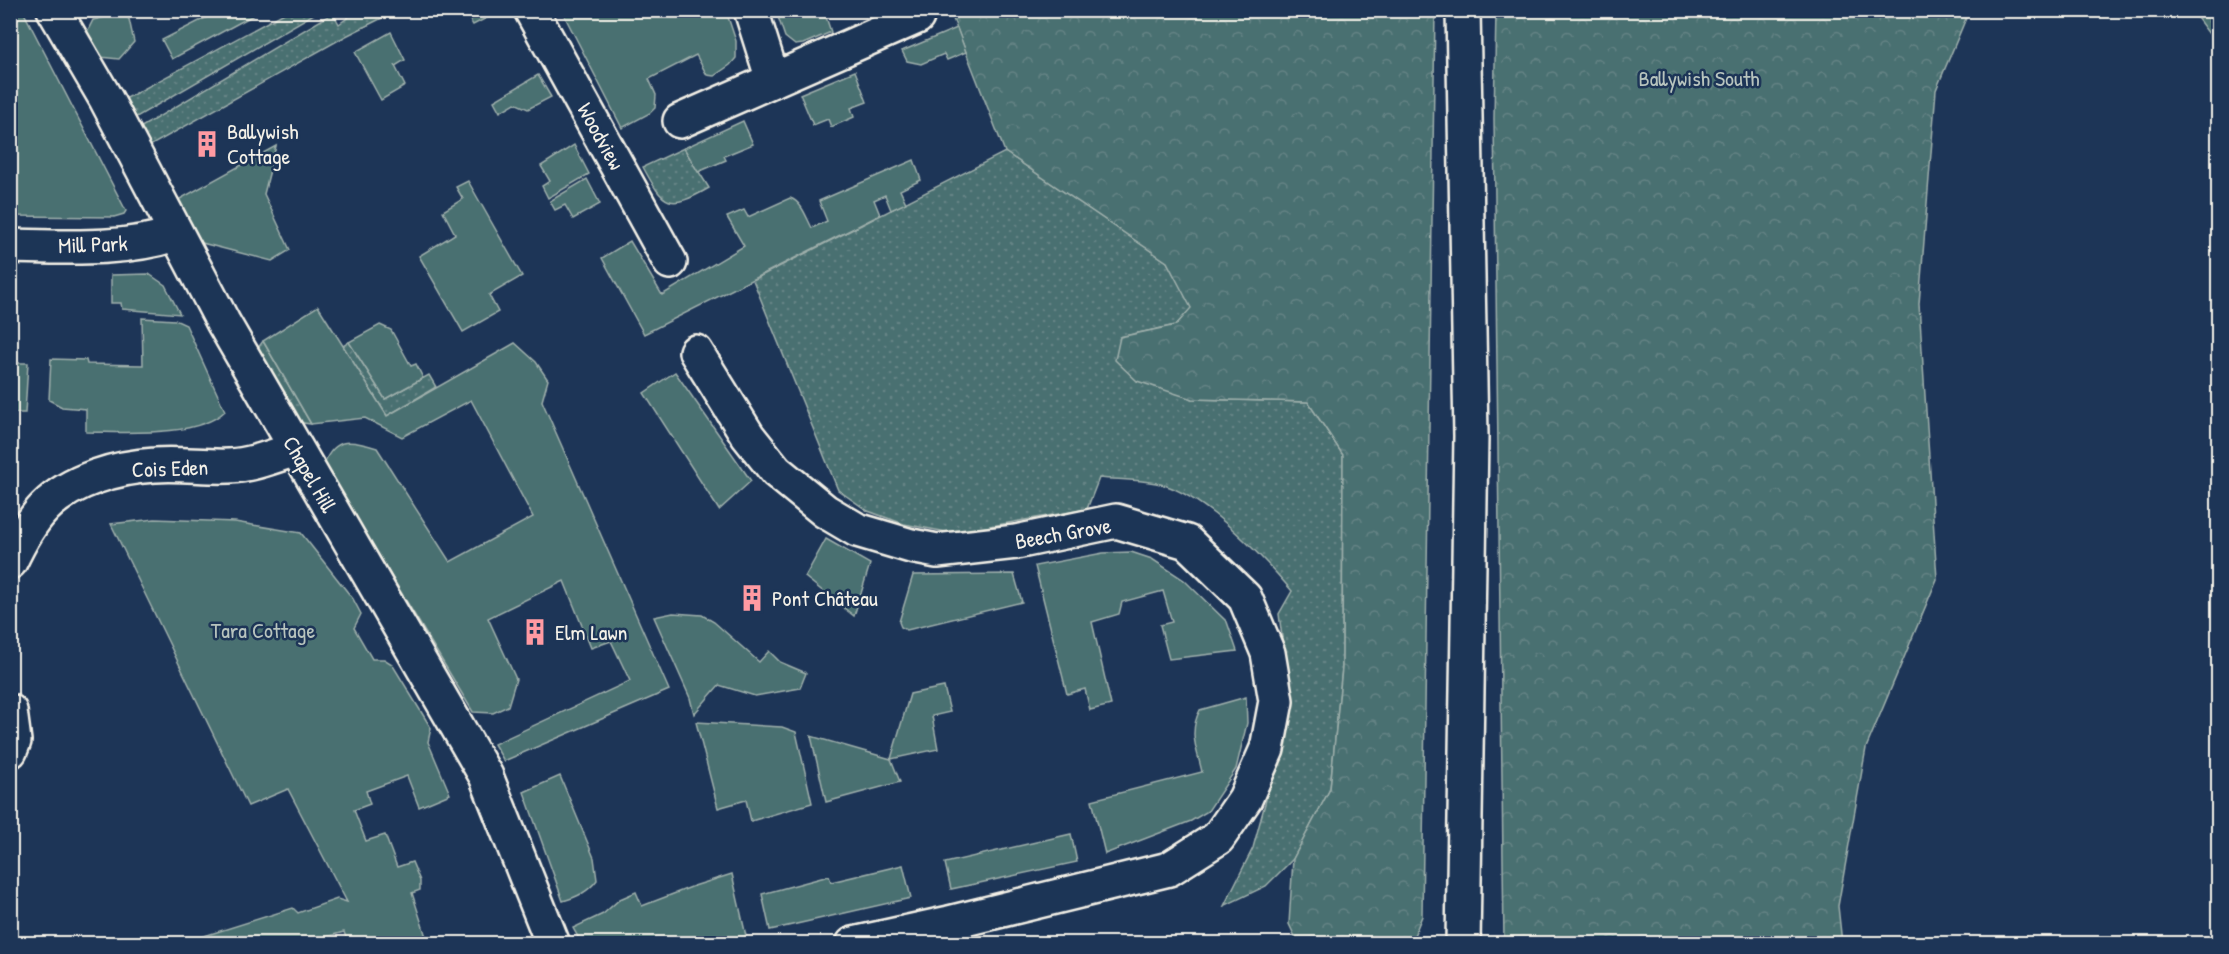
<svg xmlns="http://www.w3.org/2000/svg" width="2229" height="954" viewBox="0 0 2229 954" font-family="'Patrick Hand',sans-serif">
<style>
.grass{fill:url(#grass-dots);stroke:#9fb0ac;stroke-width:1.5}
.forest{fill:url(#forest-crowns);stroke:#9fb0ac;stroke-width:1.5}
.green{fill:#4a6f71;stroke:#9fb0ac;stroke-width:1.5}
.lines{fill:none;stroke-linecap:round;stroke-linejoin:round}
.minor-casing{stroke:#f4f1e8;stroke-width:38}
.major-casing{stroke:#f4f1e8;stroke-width:38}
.minor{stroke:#1d3557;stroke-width:33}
.major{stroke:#1d3557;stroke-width:33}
.labels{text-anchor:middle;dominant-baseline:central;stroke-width:5;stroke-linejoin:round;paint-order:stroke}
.park-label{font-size:22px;fill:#b8c4be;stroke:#1d3557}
.poi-label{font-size:22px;fill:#f4f1e8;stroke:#1d3557;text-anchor:start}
.street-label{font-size:22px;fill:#f4f1e8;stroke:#1d3557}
</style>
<defs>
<pattern id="grass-dots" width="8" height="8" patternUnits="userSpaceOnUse" patternTransform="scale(1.5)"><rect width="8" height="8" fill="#4a6f71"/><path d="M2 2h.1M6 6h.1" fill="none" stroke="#658485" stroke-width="1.8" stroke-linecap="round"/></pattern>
<pattern id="forest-crowns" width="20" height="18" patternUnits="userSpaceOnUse" patternTransform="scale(1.5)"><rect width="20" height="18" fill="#4a6f71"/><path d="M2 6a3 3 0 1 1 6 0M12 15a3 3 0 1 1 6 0" fill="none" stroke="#658485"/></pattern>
</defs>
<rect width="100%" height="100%" fill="#1d3557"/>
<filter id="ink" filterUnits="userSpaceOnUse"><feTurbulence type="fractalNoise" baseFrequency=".0167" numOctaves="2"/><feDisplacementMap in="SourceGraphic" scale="12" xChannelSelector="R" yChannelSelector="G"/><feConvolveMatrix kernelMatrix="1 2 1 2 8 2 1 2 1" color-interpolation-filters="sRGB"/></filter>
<g filter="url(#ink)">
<!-- grass -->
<g class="grass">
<path d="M288,11H313L314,14L133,119L123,100Z"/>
<path d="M357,11H396L346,36L148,147L138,129L333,13L339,24Z"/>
<path d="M684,148L709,188C669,211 664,206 643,167Z"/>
<path d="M1005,152L1167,262L1192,308L1176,325L1120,337L1192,399L1308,402L1343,455L1342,668L1330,789L1293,859L1266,886L1224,906L1253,848L1291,707L1279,614L1292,591C1261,555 1210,500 1164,485C1144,479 1119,480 1099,478L1087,509L952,533L904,524L868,511L838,490L753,280Z"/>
<path d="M263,341L311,424L295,422L255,352Z"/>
<path d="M349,342L385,399L429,375L436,387L387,416L343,346Z"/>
</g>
<!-- forest -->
<g class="forest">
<path d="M950,11H1435L1422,916L1411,943H1298L1289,924L1293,859L1330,789L1342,668L1343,455L1308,402L1192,399L1137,381L1115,360L1120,337L1176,325L1191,308L1167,262L1005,152Z"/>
<path d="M1496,11H1969L1936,90L1919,304L1937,579L1866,748L1838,906L1842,943H1504L1494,118Z"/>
<path d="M2192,11H2218V46Z"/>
</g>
<!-- green -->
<g class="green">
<path d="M11,10L23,11L126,211L124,214L114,217L11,216Z"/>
<path d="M219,11H261L172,59L162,40Z"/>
<path d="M465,11H500L473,25Z"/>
<path d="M562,11H726L736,41V58L730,65L714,76L707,75L696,55L649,79L656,95L655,108L650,113L622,128Z"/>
<path d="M776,11H802L806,16L817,11H824L831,32L803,44L795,45L785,37Z"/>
<path d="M122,13L129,19L134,42L119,59L100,57L86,34L93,20Z"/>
<path d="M957,28L966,52L947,60L944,54L921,64L907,61L902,51Z"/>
<path d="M391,32L405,60L395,66L405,86L381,100L355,52Z"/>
<path d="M855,71L867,102L851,108L854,117L831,127L828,119L813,125L800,94Z"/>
<path d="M538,75L551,97L528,109L515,103L500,112L494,101Z"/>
<path d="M743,121L753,144L724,156L726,160L698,172L684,148Z"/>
<path d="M574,145L589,174L548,198L542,186L550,181L541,166Z"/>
<path d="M276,146L264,194L290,250L272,261L202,243L178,200Z"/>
<path d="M914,160L921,180L900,190L906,203L891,210L885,195L874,200L880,215L644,334L602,258L630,241L662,295L744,246L727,217L744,210L748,217L790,198C802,202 806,217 812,228L827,221L819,201Z"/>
<path d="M587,179L600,204L573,219L565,205L555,210L550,201Z"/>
<path d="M468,181L522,276L489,295L498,312L463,332L419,256L455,234L443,211L463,199L456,187Z"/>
<path d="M149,274L165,285L180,314L122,309L121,303H111V275Z"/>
<path d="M318,306L387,416L515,343L536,362L548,380L542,401L669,690L504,761L494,744L630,681L611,641L591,648L564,581L488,618L516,679L508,706L493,713L473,712L324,464C335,436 352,440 377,448L450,562L533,517L471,400L402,437L365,418L311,424L263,341Z"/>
<path d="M142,318L175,320L186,325L225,411C198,438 123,432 86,432V409L62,407L49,400L51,359L86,360L87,364L143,365Z"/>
<path d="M380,325L391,330L411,366L416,364L423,378L385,399L349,342Z"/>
<path d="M11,363H28L25,413H11Z"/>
<path d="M675,372L751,481L719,510L644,393Z"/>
<path d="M155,519L235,522L301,533L353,599L361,614L354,628L372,659H384L392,664L431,728L428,742L450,794L419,807L407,776L366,791L370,804L354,810L366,841L385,835L397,867L412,862L420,881V890L412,893L428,943H359L358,939L348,943L344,932L304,943H182L293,908L298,913L337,899L347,902L288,789L248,806L111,524Z"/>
<path d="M826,539L870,564L854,616L805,577Z"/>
<path d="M1131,552L1152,559L1184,580L1227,622L1237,651L1169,659L1160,625L1172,622L1163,591L1122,602L1119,614L1092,622L1111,705L1090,710L1085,689L1067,694L1035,566L1103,553Z"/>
<path d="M1014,574L1022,602L907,630L901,627L899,622L913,575Z"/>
<path d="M673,613L702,615L714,622L759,662L769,651L780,662L806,673L800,688L755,696L719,685L694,714L690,698L654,617Z"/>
<path d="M944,687L950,712L932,716L938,749L891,759L900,782L826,802L811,736L891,759L910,694Z"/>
<path d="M1246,697L1247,723L1236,769L1208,811L1191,821L1105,854L1092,800L1202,772C1197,749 1188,733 1200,710Z"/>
<path d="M696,722L782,727L796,732L812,803L751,821L746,800L718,808Z"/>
<path d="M560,776L594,858L597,880C588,892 577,897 563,901L524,792Z"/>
<path d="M1071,834L1077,862L951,889L945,863Z"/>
<path d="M903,865L911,898L770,930L762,894L829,876L831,882Z"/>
<path d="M732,874L746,936L713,944H582L573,928L603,914L620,899L636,892L642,906L694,886Z"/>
</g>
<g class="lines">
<defs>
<g id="minor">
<path d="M54,10L106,99L223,322L486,776L553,944"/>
<path d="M531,10L670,262"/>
<path d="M751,10L773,80"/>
<path d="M680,121L917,17"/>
<path d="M10,246C65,247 123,251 175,234"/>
<path d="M696,352L748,436L776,471L825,511L857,530L911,546L937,551L1016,542L1116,521L1187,542L1245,598L1268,653L1276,701L1267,749L1245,799L1218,838L1169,869L949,923L853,944"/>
<path d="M10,562C19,543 30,522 45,507C71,480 118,467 155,465C179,463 204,467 229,466C252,465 274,456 296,449"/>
<path d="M10,711L14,741L10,751"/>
</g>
<path id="major" d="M1463,10L1471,436L1463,944"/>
</defs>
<!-- minor casing -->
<use href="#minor" class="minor-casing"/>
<!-- major casing -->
<use href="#major" class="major-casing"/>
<!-- minor -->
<use href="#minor" class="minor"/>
<!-- major -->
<use href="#major" class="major"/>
</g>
</g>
<!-- icons -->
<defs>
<symbol id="building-bare" viewBox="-9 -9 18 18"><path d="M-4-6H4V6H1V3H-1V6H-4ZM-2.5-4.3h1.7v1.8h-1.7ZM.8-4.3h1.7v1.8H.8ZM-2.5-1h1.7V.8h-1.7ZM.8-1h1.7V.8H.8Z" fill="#ff9aa2" stroke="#1d3557" stroke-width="2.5" paint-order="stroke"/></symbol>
</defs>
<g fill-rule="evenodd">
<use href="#building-bare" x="188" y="125" width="38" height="38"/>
<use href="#building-bare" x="733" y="579" width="38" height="38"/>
<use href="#building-bare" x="516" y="613" width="38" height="38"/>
</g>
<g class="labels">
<!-- park labels -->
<g class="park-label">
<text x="1699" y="78">Ballywish South</text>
<text x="263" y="630">Tara Cottage</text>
</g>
<!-- poi labels -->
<g class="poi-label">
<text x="227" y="131">Ballywish<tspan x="227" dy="25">Cottage</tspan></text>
<text x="772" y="598">Pont Château</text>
<text x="555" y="632">Elm Lawn</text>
</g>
<!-- street labels -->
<g class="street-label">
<text transform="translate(601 136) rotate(61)">Woodview</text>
<text transform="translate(93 244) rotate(-2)">Mill Park</text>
<text transform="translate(170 468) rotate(-2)">Cois Eden</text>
<text transform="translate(310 474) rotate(60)">Chapel Hill</text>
<text transform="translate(1063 533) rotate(-10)">Beech Grove</text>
</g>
</g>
<!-- margin -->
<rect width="2229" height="954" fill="none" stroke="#1d3557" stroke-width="36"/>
<rect x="18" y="18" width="2193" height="918" fill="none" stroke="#f4f1e8" stroke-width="2" filter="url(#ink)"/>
</svg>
